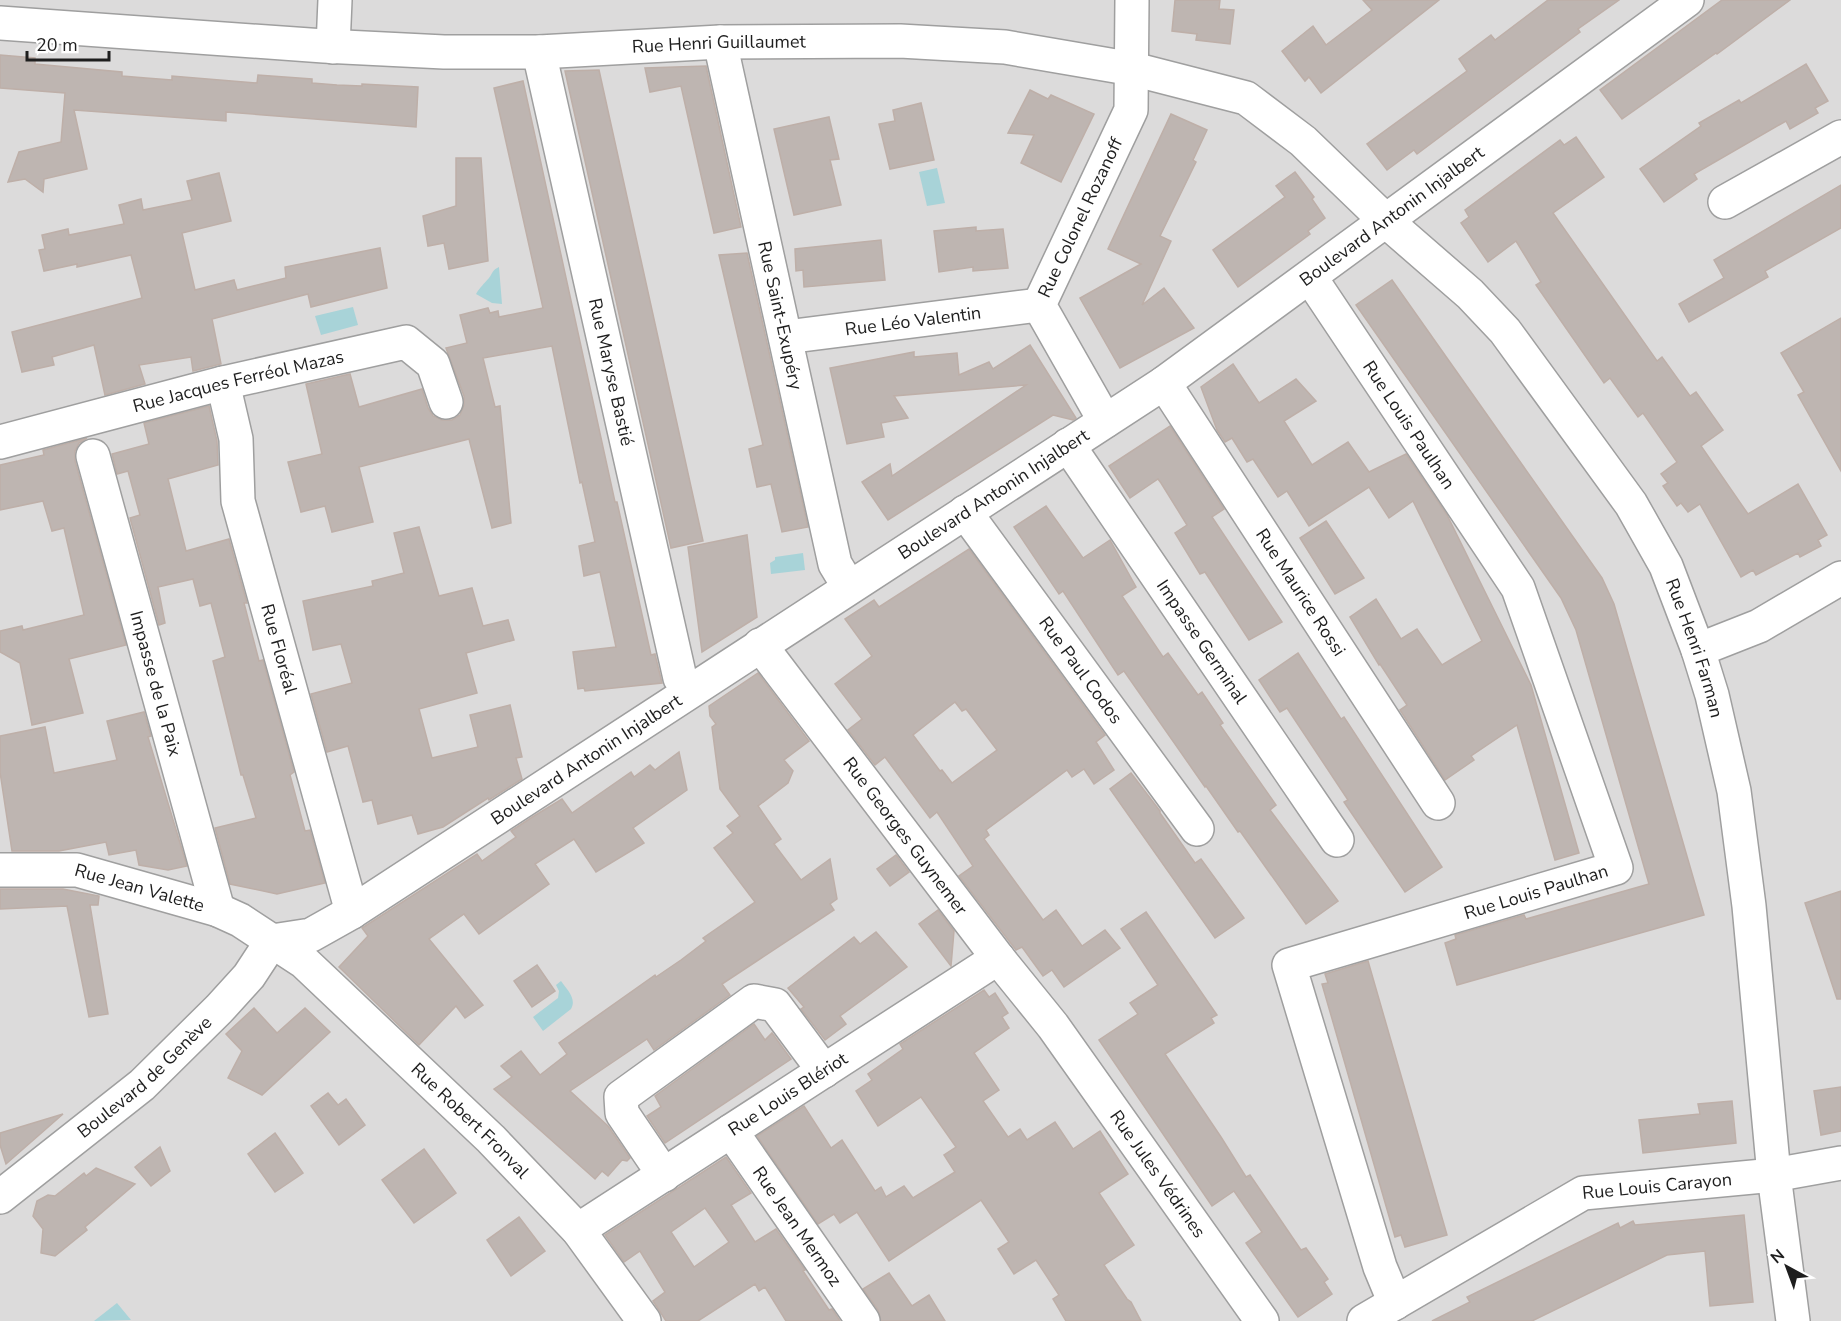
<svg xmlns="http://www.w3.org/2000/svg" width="1841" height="1321" viewBox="0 0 1841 1321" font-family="'Nunito Sans',sans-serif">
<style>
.residential{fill:#dcdbdb}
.water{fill:#a8d3d8}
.building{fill:#beb5b1;stroke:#beafa8;stroke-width:1.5;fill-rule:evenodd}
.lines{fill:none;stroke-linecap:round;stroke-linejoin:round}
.minor-casing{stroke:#9f9f9f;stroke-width:36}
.minor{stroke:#fff;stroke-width:33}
.labels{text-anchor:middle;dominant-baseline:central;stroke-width:4.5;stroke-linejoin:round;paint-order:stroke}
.street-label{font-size:18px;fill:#1e1e1e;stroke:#fff}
</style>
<rect width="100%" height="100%" fill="#eeeae4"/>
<!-- residential -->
<rect class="residential" x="0" y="0" width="1841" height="1321"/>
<!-- water -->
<g class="water">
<path d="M937,168L945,203L927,206L919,172Z"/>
<path d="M499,267L502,304L492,303L476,294C480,287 484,284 489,278C493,273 492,270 499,267Z"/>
<path d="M353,307L358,325L321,335L315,316Z"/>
<path d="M803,553L805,570L771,574L770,563L775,560V557Z"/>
<path d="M561,981C567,990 577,998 571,1009L543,1031L533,1017L558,998L559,991L556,985Z"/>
<path d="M117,1303L131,1320L94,1321Z"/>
</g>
<!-- building -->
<g class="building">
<path d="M1175,0H1220L1219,9L1234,10L1230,44L1196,40L1197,34L1172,31Z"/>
<path d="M1363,0H1439L1321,93L1309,77L1305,81L1282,51L1313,26L1326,45L1372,10Z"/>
<path d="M1548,0H1619L1578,29L1580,32L1417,154L1414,150L1387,170L1367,144L1467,71L1459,59L1491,35L1495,40Z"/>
<path d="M1722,0H1790L1717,54L1716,53L1622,119L1600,90Z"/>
<path d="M0,55L35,58V64L122,72V76L146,78L172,80V76L257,83L258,75L312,79V83L337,85L362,86V84L418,87L416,127L226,112V121L74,110L87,169L44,179L43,192L25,179L8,182L19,152L61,142L65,93L0,88Z"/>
<path d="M1806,64L1828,101L1815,108L1818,113L1790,129L1786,121L1694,174L1697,179L1664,202L1640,169L1701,126L1699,123L1739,100L1741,103Z"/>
<path d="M706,66L741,227L714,233L681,86L650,92L645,68Z"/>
<path d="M599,70L703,541L671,548L565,71Z"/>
<path d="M523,81L615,502H617L651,655L655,654L662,683L585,691L584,688L578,689L573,652L616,647L600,572L584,576L579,546L595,542L582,482L580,483L552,346L483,358L495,407L500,406L511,523L492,528L469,439L359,467L373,522L332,532L325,506L301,512L288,462L322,454L306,384L350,374L359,407L422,389L428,408L433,416L442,420H452L460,415L464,405V396L446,348L467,343L460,315L488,308L490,313L498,311L499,317L543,308L494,88Z"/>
<path d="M1030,90L1048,99L1051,95L1094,114L1061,182L1021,163L1034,135L1008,133Z"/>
<path d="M921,103L934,160L890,169L879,124L895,121L893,110Z"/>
<path d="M1171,114L1207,130L1193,160L1196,162L1160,236L1171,241L1142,305L1164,288L1194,328L1120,368L1080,298L1141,264L1108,249Z"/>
<path d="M829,117L839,159L830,160L841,205L794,215L774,129Z"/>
<path d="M1576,137L1604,177L1553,213L1657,361L1662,357L1690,396L1696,392L1723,430L1701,446L1748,514L1798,484L1827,535L1818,540L1821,546L1800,557L1798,553L1756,575L1753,570L1741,577L1700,504L1688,512L1681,503L1677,506L1663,486L1668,483L1661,474L1677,462L1643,413L1638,417L1610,378L1604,383L1536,285L1541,282L1516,241L1488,262L1461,223L1469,217L1465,210L1560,140L1564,145Z"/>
<path d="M456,158H481L488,261L449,269L444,243L428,246L423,216L456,206Z"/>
<path d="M1295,172L1314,197L1312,199L1325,218L1308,231L1310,234L1238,287L1213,250L1285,197L1276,186Z"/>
<path d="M219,173L231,221L182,233L195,290L234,280L237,290L286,278L285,267L380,248L387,288L311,307L308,294L212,319L221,364L193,371L191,357L139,365L145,384L105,395L94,345L52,357L54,365L22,372L12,332L142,298L131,255L77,267V264L44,271L39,250L45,249L42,235L68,229L69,235L124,224L119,205L141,199L143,210L192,200L187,181Z"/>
<path d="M1841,185V228L1765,271L1768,277L1689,322L1679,304L1724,278L1714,260Z"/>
<path d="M976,227V231L1003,229L1008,268L973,271V267L939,272L934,231Z"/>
<path d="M881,240L885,280L804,287L803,270L796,271L795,249Z"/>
<path d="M747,253L808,527L782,532L771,484L757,487L749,449L763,445L719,255Z"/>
<path d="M1392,280L1602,578L1614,604L1704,915L1457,985L1445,943L1456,939L1455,935L1524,915L1526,919L1649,884L1576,630L1561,598L1356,305Z"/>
<path d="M1841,318V471L1798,395L1804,392L1781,353Z"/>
<path d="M1030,345L1076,418L1073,420L1053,415L888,520L862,482L890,464L892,476L1026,385L894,396L908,418L881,423L884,437L847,444L830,368L914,352V357L957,353L959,375L989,362L993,369Z"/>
<path d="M1233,364L1259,403L1296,379L1316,401L1284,421L1312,465L1348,442L1369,472L1406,454L1447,515L1531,685L1579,853L1555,860L1517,725L1471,756L1474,760L1445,780L1400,710L1407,705L1380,664L1379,665L1350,617L1376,599L1401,639L1417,629L1442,665L1482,641L1413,501L1389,518L1369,487L1309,526L1287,491L1278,497L1253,459L1247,462L1232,438L1225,442L1217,430L1201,387Z"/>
<path d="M209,406L217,441L218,465L168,479L186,551L229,539L247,603H244L259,661L263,660L294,772L290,775L305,831L310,830L325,883L277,894L230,884L215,828L256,818L243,775H241L213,661L225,657L211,603L200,606L193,579L158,587L165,623L159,625L130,518L140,515L128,471L117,474L112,454L149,444L144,423Z"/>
<path d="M1170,426L1224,509L1212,517L1282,622L1249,640L1205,572L1200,574L1175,533L1187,525L1161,483L1158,479L1130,498L1109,466Z"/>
<path d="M87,438L79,443L75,451V461L126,645L69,659L83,713L32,725L20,663L0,652V631L22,626L23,630L84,615L64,528L52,531L43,501L0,510V465L44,455L43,450Z"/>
<path d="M1046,506L1083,558L1110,540L1136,587L1122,596L1163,657L1168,653L1198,695L1202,692L1223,723L1220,725L1276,805L1270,810L1338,901L1306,924L1240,831L1238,832L1206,786L1205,787L1124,671L1118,675L1063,591L1059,594L1014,527Z"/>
<path d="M1326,521L1364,578L1335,594L1300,538Z"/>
<path d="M419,527L439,596L472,588L483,626L508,620L514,640L466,653L477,693L419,709L432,758L478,747L470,715L510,705L522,757L516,758L522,779L489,800L488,798L443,827L418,834L412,815L378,824L372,800L363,802L348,746L327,752L311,694L352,683L341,644L313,650L303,601L373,586L372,581L404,573L394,533Z"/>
<path d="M747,535L757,617L702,652L688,547Z"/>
<path d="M969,549L1105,735L1096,742L1114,770L1094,784L1084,769L1072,777L1067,770L986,830L989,835L984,839L1043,920L1056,910L1082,946L1105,930L1120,948L1064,987L1052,970L1043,976L1022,947L1016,950L959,876L973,866L937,812L930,818L885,757L875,765L848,730L862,719L835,684L872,656L845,619L874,600L879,607ZM955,702L962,711L966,709L997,750L952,783L942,770L940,771L913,735Z"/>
<path d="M1298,653L1341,719L1344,717L1442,867L1405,892L1344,802L1348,800L1287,708L1280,712L1259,680Z"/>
<path d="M758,673L809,741L784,760L793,771L788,783L758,806L781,839L774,844L801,880L830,859L837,899L830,904L834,910L722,984L730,995L654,1050L647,1039L570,1091L608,1126L630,1158L627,1161L622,1160L608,1176L602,1171L595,1179L494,1089L512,1077L501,1066L521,1051L540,1075L567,1054L559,1043L655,975L656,977L681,960L706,941L703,938L755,902L714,848L733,833L727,826L740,816L720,789L712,727L716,724L710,716L709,706Z"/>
<path d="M144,712L151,736L148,737L187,866L168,870L139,865L136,850L109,855L106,842L59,851H12L0,772V736L45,727L54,773L117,760L107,721Z"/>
<path d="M679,752L687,790L633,828L644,843L596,872L574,839L535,864L549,884L479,934L464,914L429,939L483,1005L465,1018L456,1006L419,1045L339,967L368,936L362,928L477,854L482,861L516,837L511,831L534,816L562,799L572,813L631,772L634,777L650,765L655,770Z"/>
<path d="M1131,773L1160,811V813L1195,863L1201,859L1244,918L1215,938L1110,789Z"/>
<path d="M896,855L909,872L890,886L877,869Z"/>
<path d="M0,889H63L99,896L98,905H90L108,1014L89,1017L67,906L0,909Z"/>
<path d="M1841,891V999H1837L1805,903Z"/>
<path d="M938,910L954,931L951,966L919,924Z"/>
<path d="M1146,912L1217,1015L1211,1018L1214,1023L1165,1054L1221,1137L1246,1177L1250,1175L1301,1250L1306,1248L1328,1279L1324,1282L1332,1294L1298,1317L1246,1243L1262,1232L1234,1191L1212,1206L1099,1040L1138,1014L1130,1003L1158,985L1121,929Z"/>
<path d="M876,932L907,967L840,1016L846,1024L825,1040L801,1009L804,1007L788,988L854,937L860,944Z"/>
<path d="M1368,961L1447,1235L1405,1247L1401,1235L1395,1237L1322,984L1328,983L1325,974Z"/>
<path d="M537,965L555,991L532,1007L514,981Z"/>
<path d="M984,990L989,997L995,993L1008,1013L1002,1017L1009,1028L974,1053L999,1090L983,1101L1008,1137L1020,1129L1027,1140L1055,1122L1073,1149L1100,1131L1128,1174L1099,1193L1134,1245L1104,1265L1127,1299L1131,1302L1141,1321H1066L1053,1299L1059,1295L1036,1260L1014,1274L998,1249L1009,1242L981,1200L889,1261L857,1212L840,1223L834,1214L818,1224L757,1136L804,1106L831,1148L842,1140L875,1191L881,1187L886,1197L904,1186L913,1198L955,1172L944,1155L956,1147L921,1097L878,1126L856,1091L872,1080L868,1074L903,1049L900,1044Z"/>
<path d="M254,1008L277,1033L305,1008L330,1032L262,1095L228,1078L242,1051L226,1034Z"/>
<path d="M754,1024L765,1040L772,1033L791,1059L665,1143L647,1116L661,1107L655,1096Z"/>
<path d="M1841,1087V1131L1821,1135L1814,1091Z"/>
<path d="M328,1093L338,1105L346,1099L365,1125L339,1145L311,1106Z"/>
<path d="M1732,1101L1736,1143L1643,1153L1639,1120L1700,1114L1698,1104Z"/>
<path d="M63,1114L6,1164L0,1145V1133Z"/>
<path d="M275,1133L303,1173L275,1192L248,1154Z"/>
<path d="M160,1147L170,1171L151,1186L135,1167Z"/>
<path d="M424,1149L456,1193L414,1223L382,1180Z"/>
<path d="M726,1157L751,1193L731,1205L755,1242L776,1229L805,1270L803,1271L829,1310L832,1309L840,1321H786L765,1287L759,1291L755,1284L698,1321H666L653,1301L665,1292L640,1251L624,1262L605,1235ZM705,1208L729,1242L694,1267L671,1232Z"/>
<path d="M96,1168L135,1184L85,1227L87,1230L55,1256L41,1253L43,1229L33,1216L37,1201L48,1195L55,1196L84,1173L86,1176Z"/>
<path d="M1744,1215L1753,1302L1710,1306L1705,1251L1667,1255L1532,1321H1432L1470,1302L1467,1297L1618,1223L1620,1228L1633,1221L1635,1225Z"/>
<path d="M519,1217L545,1251L511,1276L487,1240Z"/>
<path d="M889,1273L912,1306L929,1295L945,1321H881L878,1310L863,1289Z"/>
</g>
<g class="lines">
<defs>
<g id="minor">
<path id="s1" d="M0,23L324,46L444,52H539L720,42L900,41L1005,47L1133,69L1246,98L1303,141L1386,221L1470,294L1505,331L1631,504L1666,566L1698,650L1712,695L1734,791L1749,906L1774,1175L1793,1321"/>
<path id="s2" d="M720,42L835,564L849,587"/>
<path d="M333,47L335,0"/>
<path id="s3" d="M539,52L680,678L690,691"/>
<path d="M1725,202L1841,137"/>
<path id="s4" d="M1310,277L1518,588L1616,868L1289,965L1380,1267L1395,1303"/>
<path id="s5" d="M786,337L1039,305"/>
<path id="s6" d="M223,383L236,439L238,501L352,912"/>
<path id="s7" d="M1164,383L1438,803"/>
<path id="s8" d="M1105,421L1039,305L1131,110L1132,0"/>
<path id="s9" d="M0,442L223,383L406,342L433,364L446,402"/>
<path id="s10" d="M1068,445L1337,840"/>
<path id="s11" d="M93,456L218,910"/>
<path id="s12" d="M965,512L1197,829"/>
<path id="s13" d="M760,645L998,958L1053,1026L1262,1321"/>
<path d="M1698,650L1759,626L1841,578"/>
<path id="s14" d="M0,870H77L218,910L240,920L304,962L491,1139L578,1230L644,1321"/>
<path id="s15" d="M272,941L311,935L352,912L1164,383L1687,0"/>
<path id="s16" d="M731,1131L863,1321"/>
<path d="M664,1175L622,1113L621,1097L754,1001L775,1005L824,1071"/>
<path id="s17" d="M0,1197L142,1085L219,1009L249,976L272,941"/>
<path id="s18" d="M578,1230L998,958"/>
<path id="s19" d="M1364,1321L1583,1193L1774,1175L1841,1163"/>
</g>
</defs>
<!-- minor casing -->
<use href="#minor" class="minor-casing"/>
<!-- minor -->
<use href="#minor" class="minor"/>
</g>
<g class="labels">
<!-- street labels -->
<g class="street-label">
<text stroke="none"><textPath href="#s1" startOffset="720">Rue Henri Guillaumet</textPath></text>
<text stroke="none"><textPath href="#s15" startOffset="1338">Boulevard Antonin Injalbert</textPath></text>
<text stroke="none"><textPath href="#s8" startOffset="230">Rue Colonel Rozanoff</textPath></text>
<text stroke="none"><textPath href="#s2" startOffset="280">Rue Saint-Exupéry</textPath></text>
<text stroke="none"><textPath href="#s5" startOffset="128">Rue Léo Valentin</textPath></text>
<text stroke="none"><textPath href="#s3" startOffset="328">Rue Maryse Bastié</textPath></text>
<text stroke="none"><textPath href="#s9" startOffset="246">Rue Jacques Ferréol Mazas</textPath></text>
<text stroke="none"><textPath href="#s4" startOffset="178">Rue Louis Paulhan</textPath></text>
<text stroke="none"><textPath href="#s15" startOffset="852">Boulevard Antonin Injalbert</textPath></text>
<text stroke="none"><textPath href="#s7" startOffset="250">Rue Maurice Rossi</textPath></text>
<text stroke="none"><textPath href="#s10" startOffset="238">Impasse Germinal</textPath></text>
<text stroke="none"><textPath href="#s6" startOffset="273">Rue Floréal</textPath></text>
<text stroke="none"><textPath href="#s1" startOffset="1974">Rue Henri Farman</textPath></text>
<text stroke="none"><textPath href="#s12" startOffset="196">Rue Paul Codos</textPath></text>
<text stroke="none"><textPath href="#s11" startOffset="236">Impasse de la Paix</textPath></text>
<text stroke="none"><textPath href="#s15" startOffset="366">Boulevard Antonin Injalbert</textPath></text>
<text stroke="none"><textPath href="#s13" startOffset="240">Rue Georges Guynemer</textPath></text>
<text stroke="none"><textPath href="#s14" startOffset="142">Rue Jean Valette</textPath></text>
<text transform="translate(1536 892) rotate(-17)">Rue Louis Paulhan</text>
<text stroke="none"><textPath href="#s17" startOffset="188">Boulevard de Genève</textPath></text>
<text stroke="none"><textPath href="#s18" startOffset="250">Rue Louis Blériot</textPath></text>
<text stroke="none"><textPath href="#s14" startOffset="554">Rue Robert Fronval</textPath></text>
<text stroke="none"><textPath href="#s13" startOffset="662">Rue Jules Védrines</textPath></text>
<text stroke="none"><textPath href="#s19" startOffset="328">Rue Louis Carayon</textPath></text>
<text stroke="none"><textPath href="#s16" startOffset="116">Rue Jean Mermoz</textPath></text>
</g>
</g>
<!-- north arrow -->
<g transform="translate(1787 1267) rotate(319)" stroke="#ffffff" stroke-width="4.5" paint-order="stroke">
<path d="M0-4.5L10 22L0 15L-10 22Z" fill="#1e1e1e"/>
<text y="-9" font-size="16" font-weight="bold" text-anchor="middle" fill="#1e1e1e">N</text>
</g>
<!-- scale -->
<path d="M27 51v9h82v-9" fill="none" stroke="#1e1e1e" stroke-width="3"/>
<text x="36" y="51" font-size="18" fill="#1e1e1e" stroke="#ffffff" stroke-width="4.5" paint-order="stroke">20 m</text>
</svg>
